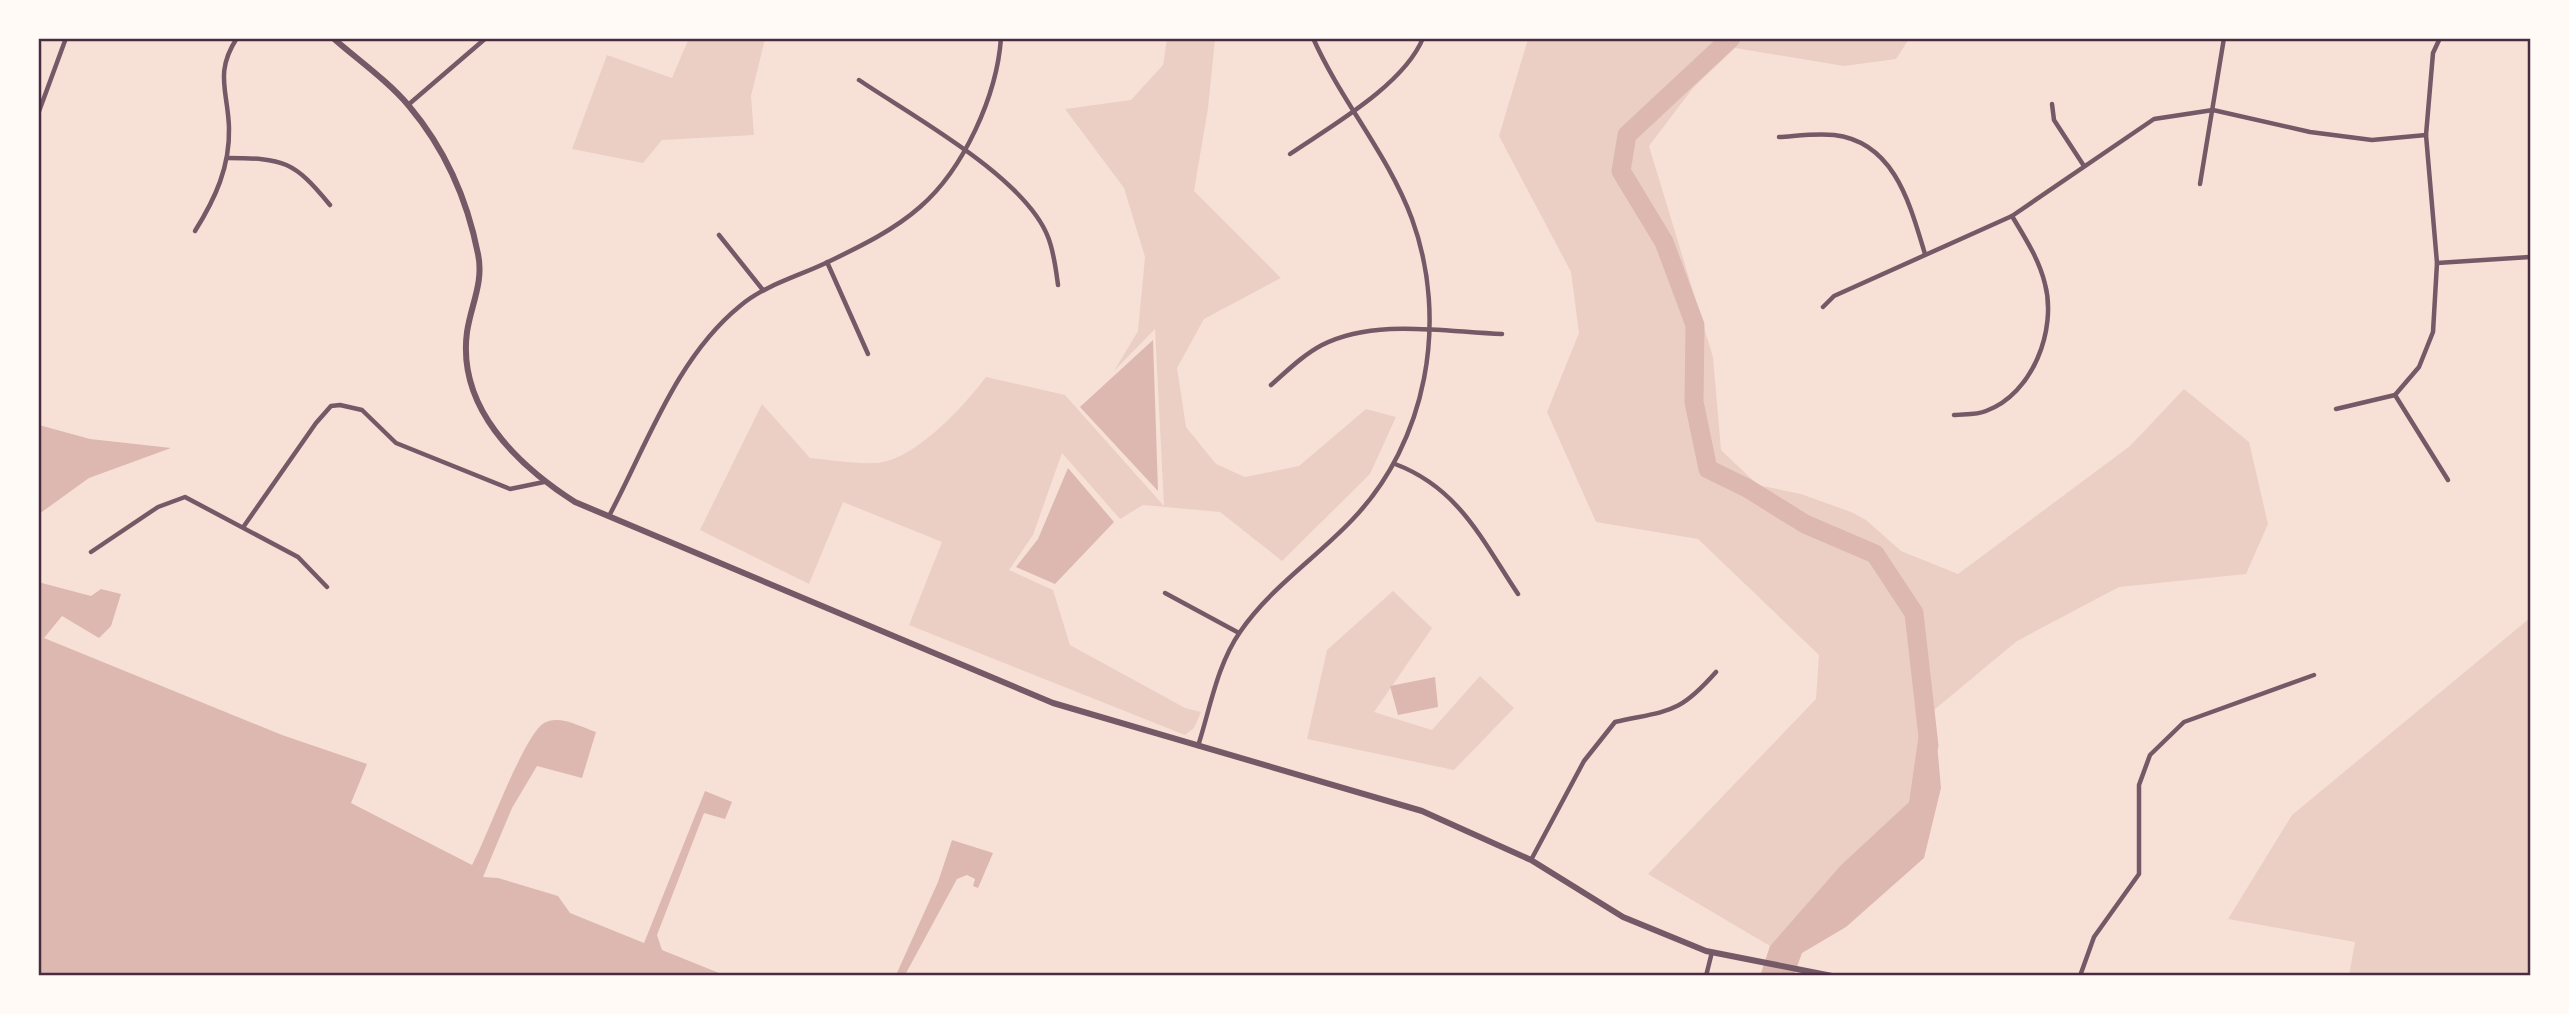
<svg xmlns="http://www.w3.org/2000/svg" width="2569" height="1014" viewBox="0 0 2569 1014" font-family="Lora,serif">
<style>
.green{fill:#ebcfc5}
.water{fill:#dcb8b0}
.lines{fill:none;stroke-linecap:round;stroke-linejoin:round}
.stream{stroke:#dcb8b0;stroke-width:3.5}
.river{stroke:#dcb8b0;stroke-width:19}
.minor{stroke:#755966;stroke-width:4.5}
.tertiary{stroke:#755966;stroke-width:6}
.neatline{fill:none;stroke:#4a2c40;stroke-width:2.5}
</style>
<rect width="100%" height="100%" fill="#f7e1d7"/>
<!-- green -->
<g class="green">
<path d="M689,38L765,39L751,96L754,135L662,140L643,163L572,149L607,55L672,78Z"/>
<path d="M1167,39H1215L1208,108L1194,191L1281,278L1204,319L1177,368L1186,427L1216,464L1245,477L1299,466L1366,409L1396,417L1370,474L1282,561L1220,512L1143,505L1120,519L1062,453L1033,535L1009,570L1053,590L1070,645L1185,708L1201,712L1194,728L1185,735L909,625L942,542L843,502L809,584L700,530L762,404L810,458C831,460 855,464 876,463C914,461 964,406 986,377L1065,395L1164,506L1155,329L1114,371L1138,331L1145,257L1124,188L1065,109L1131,100L1163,65Z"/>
<path d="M1528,39H1909L1896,59L1844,66L1735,48L1693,88L1649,146L1713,357L1721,450L1758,485L1801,494L1851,512L1866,520L1901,551L1958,574L2130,446L2184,389L2249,442L2268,524L2246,574L2119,587L2017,641L1934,710L1918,739L1909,802L1841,865L1770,946L1648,874L1816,699L1819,655L1698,539L1596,522L1547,412L1579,333L1571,272L1499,136Z"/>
<path d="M1393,591L1432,628L1374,712L1432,730L1480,676L1514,708L1454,770L1307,739L1327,650Z"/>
<path d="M2530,618V975H2349L2355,942L2228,919L2292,815Z"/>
</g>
<!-- water -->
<g class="water">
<path d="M1153,340L1158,491L1080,407Z"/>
<path d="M39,425L90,439L171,448L89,478L39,514Z"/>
<path d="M1068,468L1114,522L1055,584L1016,567L1038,539Z"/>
<path d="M38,582L91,596L101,589L121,594L111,626L99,638L62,616L44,638L282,735L367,764L351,803L472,865C487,838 523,736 544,723C559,714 581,727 596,732L582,778L537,766L512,808L483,877L498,878L558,896L570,913L644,943L705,791L732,802L725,819L704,813L657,935L662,950L724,975H39Z"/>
<path d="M1435,677L1438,707L1398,715L1390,686Z"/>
<path d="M1934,710L1941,788L1924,858L1846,927L1802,953L1794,975L1760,976L1770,946L1841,865L1909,802L1918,739Z"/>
<path d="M952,840L993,853L978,888L973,886L975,879L967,875L957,879L905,975H896L938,882Z"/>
</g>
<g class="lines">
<!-- stream -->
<path class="stream" d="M1826,38H1849"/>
<!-- river -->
<path class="river" d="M1731,38L1627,135L1621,171L1664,242L1695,325L1694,402L1708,469L1747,488L1805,524L1875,554L1914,613L1929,746"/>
<!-- minor -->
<g class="minor">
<path d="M859,80C912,116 1025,177 1048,237C1054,252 1056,270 1058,285"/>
<path d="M2052,104L2054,120L2084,166"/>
<path d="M408,105L486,38"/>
<path d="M38,114L66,38"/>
<path d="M1779,137C1796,136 1816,133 1834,135C1895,142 1910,205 1925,254"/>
<path d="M1290,154C1331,126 1404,85 1423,38"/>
<path d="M227,158C284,158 294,161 330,205"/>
<path d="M2200,184L2224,38"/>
<path d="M195,231C215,199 230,167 229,128C228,91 214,73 237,38"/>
<path d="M719,235L763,290"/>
<path d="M827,262L868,354"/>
<path d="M2437,263L2530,257"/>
<path d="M1823,307L1834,296L2012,216L2154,119L2213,110L2310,132L2372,140L2426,135"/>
<path d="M1271,385C1287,371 1303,355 1322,345C1375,318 1445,332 1502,334"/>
<path d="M2395,395L2448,480"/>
<path d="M2336,409L2395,395L2419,367L2433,332L2437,263L2426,135L2433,53L2440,38"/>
<path d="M1954,415C1963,414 1977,415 1986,411C2033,394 2057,329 2045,284C2039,259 2025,238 2012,216"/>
<path d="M1395,464C1459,488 1482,540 1518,594"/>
<path d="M609,516C647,445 676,358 740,306C766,284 800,276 830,261C861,246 894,230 920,207C964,169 997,95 1001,38"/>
<path d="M244,526L316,423L331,406L340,405L362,410L396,443L510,489L544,482"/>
<path d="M91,552L158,507L185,497L298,557L327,587"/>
<path d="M1165,593L1239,633"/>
<path d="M1198,746C1210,709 1217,665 1240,632C1269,589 1316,558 1352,520C1427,442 1449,321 1412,219C1388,154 1341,101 1313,38"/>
<path d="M1531,860L1584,761L1615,722C1669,710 1678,715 1716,672"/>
<path d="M1706,976L1712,952"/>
<path d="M2080,976L2094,937L2139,874V785L2150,755L2184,722L2314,675"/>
</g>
<!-- tertiary -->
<path class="tertiary" d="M333,38C358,60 388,81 409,106C446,150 467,198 478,254C484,282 471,305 467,332C457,407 516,464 575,502L1053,703L1422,811L1531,860L1623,917L1706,951L1832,976"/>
</g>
<!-- border -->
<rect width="2569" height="1014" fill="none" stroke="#fffaf5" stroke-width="80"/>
<rect x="40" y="40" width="2489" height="934" class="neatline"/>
</svg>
